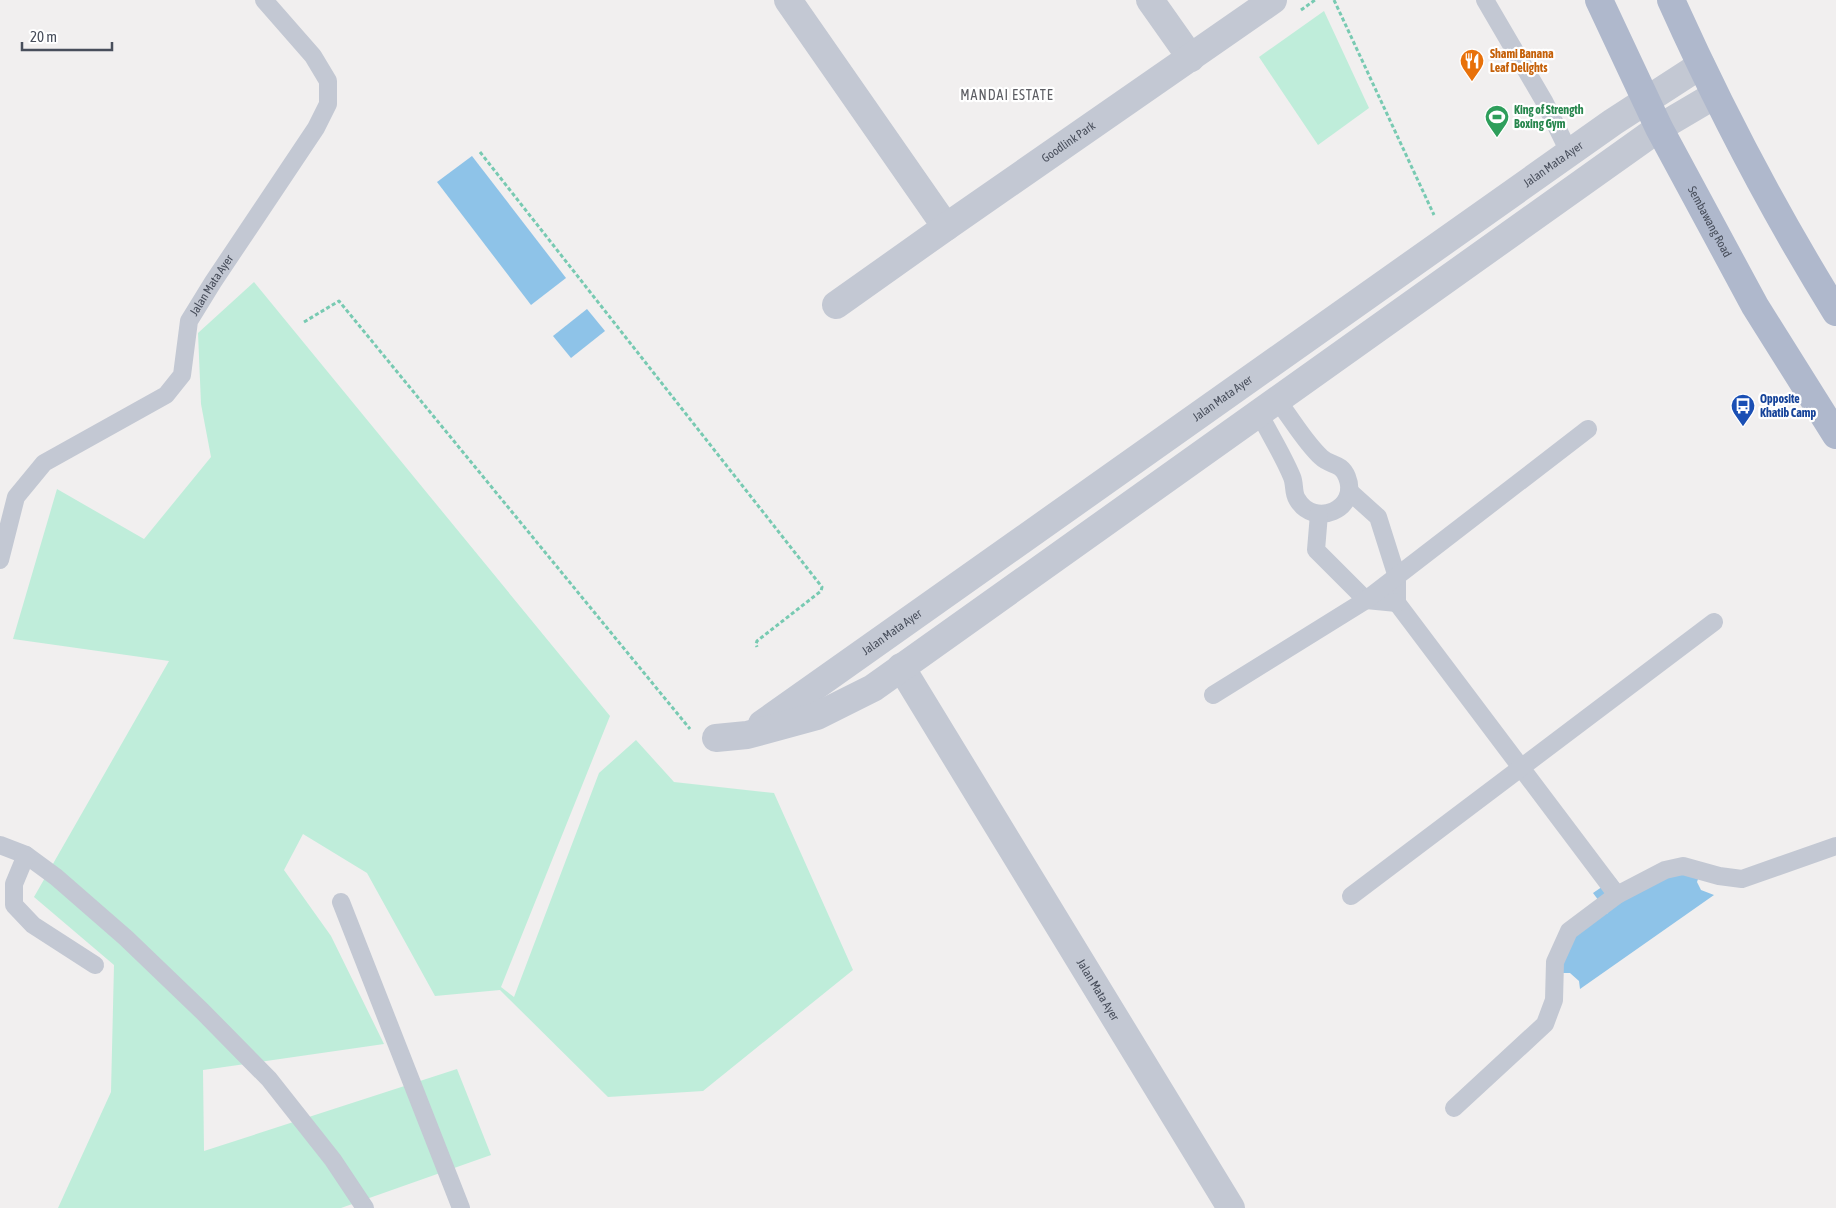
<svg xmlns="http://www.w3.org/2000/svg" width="1836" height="1208" viewBox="0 0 1836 1208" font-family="'Asap Condensed',sans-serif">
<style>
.green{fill:#bfedda}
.water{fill:#8ec3e8}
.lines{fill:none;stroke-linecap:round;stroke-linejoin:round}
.path{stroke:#78cab2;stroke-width:3;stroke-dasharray:4 2.5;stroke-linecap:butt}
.lane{stroke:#c3c8d3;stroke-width:18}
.street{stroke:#c3c8d3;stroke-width:28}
.primary{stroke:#afb8cc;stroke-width:28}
.labels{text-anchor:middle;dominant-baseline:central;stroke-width:4.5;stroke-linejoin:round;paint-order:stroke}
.food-label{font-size:12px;font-weight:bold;fill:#c56008;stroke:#fff;text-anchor:start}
.leisure-label{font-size:12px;font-weight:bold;fill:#27864d;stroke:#fff;text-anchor:start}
.street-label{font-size:12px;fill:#484e5b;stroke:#fff}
.transit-label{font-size:12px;font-weight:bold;fill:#164399;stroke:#fff;text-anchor:start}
.neighbourhood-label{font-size:14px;letter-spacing:1px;fill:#5c5d63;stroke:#fff}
</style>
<rect width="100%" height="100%" fill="#f1efef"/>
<!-- green -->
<g class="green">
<path d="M1324,11L1369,108L1318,145L1259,57Z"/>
<path d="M254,282L610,716L501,987L514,997L599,773L636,740L674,782L774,793L853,970L703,1091L608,1097L500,990L435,996L367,873L303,834L284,870L331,936L384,1044L203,1070L204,1151L457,1069L491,1155L341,1208H58L111,1092L114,965L34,897L169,661L13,639L57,489L144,539L211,457L201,404L198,333Z"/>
</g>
<!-- water -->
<g class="water">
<path d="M472,156L566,278L531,305L437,182Z"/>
<path d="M587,309L605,331L571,358L553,336Z"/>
<path d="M1651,871L1700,873L1697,882L1701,890L1714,895L1580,989L1579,981L1570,973H1559L1579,923L1608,913L1593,893L1615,878L1630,898Z"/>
</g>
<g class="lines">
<!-- path -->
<g class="path">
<path d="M1334,0L1434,215"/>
<path d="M1301,10L1315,0"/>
<path d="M480,152L822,587L821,591L757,641L756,644L757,647"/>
<path d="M304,322L339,301L690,729"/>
</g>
<!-- lane -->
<g class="lane">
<path d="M1485,0L1544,101L1570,154"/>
<path d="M1259,413C1270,435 1283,455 1292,477C1295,484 1293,493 1297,499C1314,529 1360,509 1347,477C1341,462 1330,466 1321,457C1304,441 1292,419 1277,400"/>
<path d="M1349,491L1378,517L1397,577V603L1617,895"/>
<path d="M1319,514L1316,550L1366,600L1397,603"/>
<path id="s1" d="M0,560L16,497L44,463L166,395L182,375L189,321L213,282L316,128L328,104V81L313,56L264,0"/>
<path d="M1213,695L1366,600L1588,429"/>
<path d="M0,845L26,855L56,877L126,938L202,1011L269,1079L333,1160L365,1208"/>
<path d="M26,855L14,884V905L33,925L95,965"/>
<path d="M1351,896L1714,622"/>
<path d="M341,902L461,1208"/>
<path d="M1454,1108L1545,1024L1554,1000L1555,962L1569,931L1617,895L1665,870L1683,866L1719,876L1742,879L1836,846"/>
</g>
<!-- street -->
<g class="street">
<path d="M788,0L946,227"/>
<path d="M1150,0L1191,58"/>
<path id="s2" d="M836,305L946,227L1273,0"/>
<path id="s3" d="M901,667L1231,1208"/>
<path id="s4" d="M762,724L1613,122L1701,65"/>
<path d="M716,738L747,735L817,716L873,688L1659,128L1715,95"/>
</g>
<!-- primary -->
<g class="primary">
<path id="s5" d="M1599,0L1659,128L1755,306L1836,435"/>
<path d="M1671,0C1719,107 1774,212 1836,312"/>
</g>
</g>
<!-- icons -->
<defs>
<symbol id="restaurant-pin" viewBox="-11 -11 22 30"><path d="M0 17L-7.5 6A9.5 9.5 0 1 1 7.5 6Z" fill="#e8710a" stroke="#fff"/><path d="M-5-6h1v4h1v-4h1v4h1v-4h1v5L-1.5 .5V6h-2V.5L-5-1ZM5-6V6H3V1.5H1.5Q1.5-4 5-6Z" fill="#fff"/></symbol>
<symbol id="stadium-pin" viewBox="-11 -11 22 30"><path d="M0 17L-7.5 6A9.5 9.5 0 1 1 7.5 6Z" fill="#2e9e5b" stroke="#fff"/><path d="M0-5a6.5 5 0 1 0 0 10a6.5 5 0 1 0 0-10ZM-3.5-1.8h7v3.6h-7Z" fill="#fff"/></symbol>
<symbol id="bus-pin" viewBox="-11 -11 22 30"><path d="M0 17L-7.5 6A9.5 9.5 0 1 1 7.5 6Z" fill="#1a4fb4" stroke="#fff"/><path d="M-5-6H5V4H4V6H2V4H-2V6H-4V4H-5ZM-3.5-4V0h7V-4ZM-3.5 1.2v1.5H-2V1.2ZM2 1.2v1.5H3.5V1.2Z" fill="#fff"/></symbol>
</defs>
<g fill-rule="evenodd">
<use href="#restaurant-pin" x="1458" y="47" width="28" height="38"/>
<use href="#stadium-pin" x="1483" y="103" width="28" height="38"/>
<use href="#bus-pin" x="1729" y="392" width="28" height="38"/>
</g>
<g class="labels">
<!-- food labels -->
<g class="food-label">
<text x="1490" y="54">Shami Banana<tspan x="1490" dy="14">Leaf Delights</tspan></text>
</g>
<!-- leisure labels -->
<g class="leisure-label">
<text x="1514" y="110">King of Strength<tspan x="1514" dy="14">Boxing Gym</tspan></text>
</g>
<!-- street labels -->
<g class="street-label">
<text stroke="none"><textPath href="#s2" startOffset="284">Goodlink Park</textPath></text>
<text stroke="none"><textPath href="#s4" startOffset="969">Jalan Mata Ayer</textPath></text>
<text stroke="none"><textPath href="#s5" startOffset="248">Sembawang Road</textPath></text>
<text stroke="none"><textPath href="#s1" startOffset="371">Jalan Mata Ayer</textPath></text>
<text stroke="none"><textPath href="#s4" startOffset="564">Jalan Mata Ayer</textPath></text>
<text stroke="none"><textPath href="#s4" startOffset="159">Jalan Mata Ayer</textPath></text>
<text stroke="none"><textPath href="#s3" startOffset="378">Jalan Mata Ayer</textPath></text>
</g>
<!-- transit labels -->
<g class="transit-label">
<text x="1760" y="399">Opposite<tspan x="1760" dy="14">Khatib Camp</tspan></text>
</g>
<!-- neighbourhood labels -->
<g class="neighbourhood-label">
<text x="1007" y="95">MANDAI ESTATE</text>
</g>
</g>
<!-- scale -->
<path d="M22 42v8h90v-8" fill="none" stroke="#484e5b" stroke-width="2.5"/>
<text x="30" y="42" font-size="15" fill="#484e5b" stroke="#ffffff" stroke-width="4" paint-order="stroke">20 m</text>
</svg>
